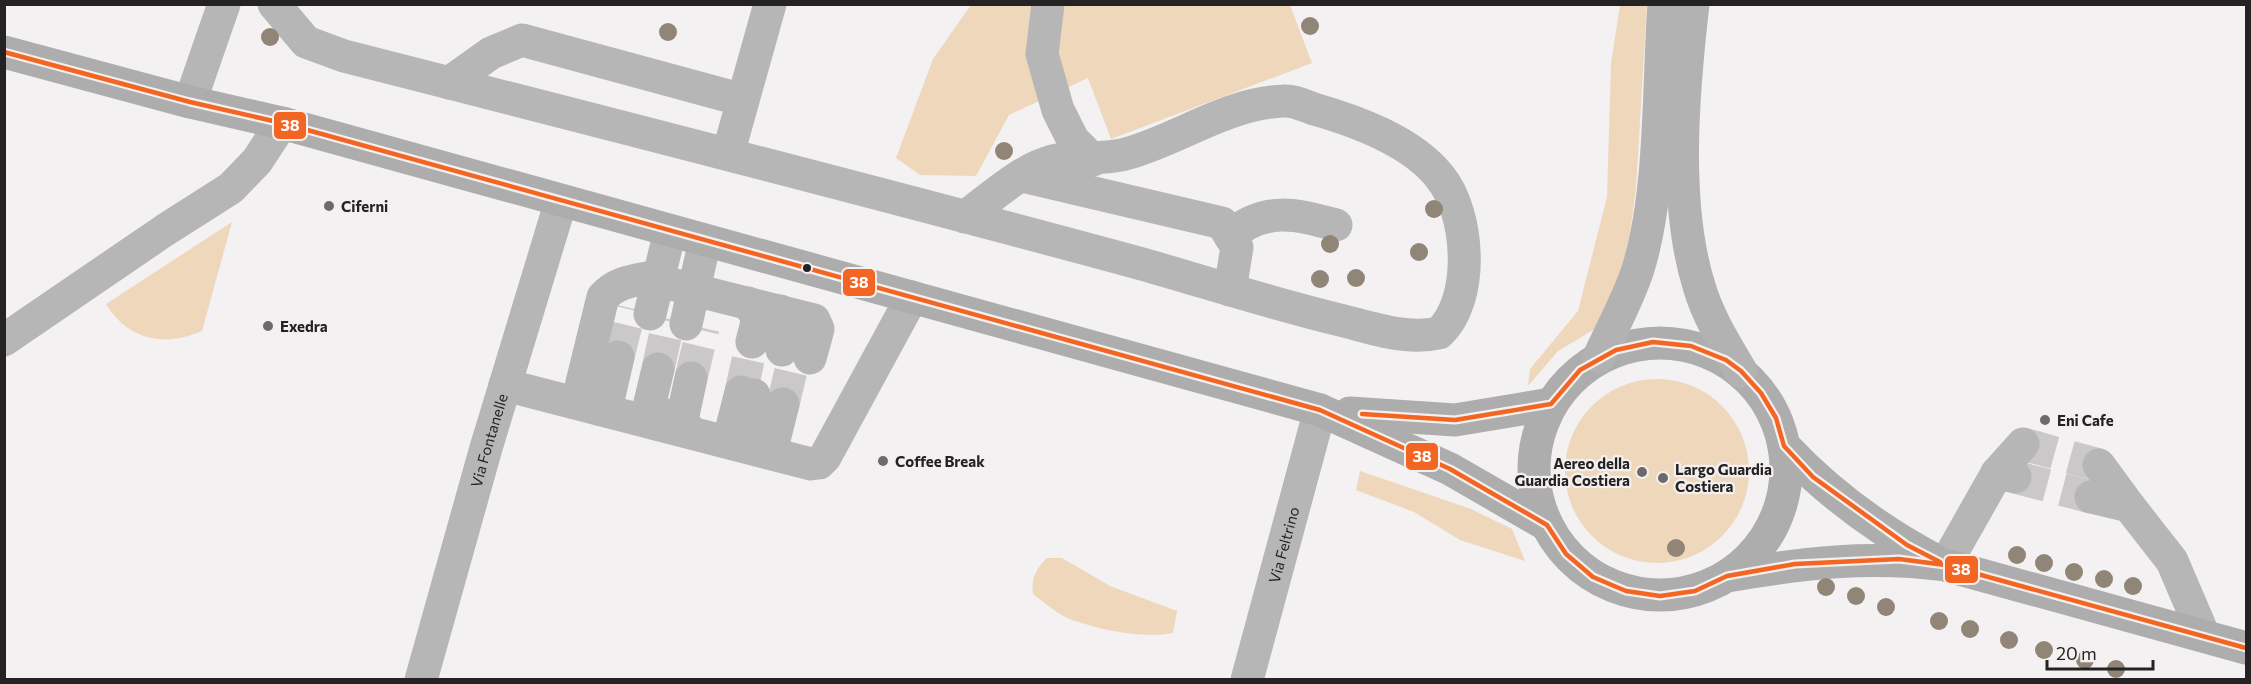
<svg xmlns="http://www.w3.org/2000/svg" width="2251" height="684" viewBox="0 0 2251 684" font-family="Commissioner,sans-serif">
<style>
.green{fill:#eed7bb}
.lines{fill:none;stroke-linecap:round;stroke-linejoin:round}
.minor-tunnel{stroke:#cac8c8;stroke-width:33;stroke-dasharray:33 16;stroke-linecap:butt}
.minor{stroke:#b6b6b6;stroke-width:33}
.major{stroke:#aeadad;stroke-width:33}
.highway{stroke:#b3b2b2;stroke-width:33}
.bus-1-casing{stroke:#f4f0f0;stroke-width:9}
.bus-1{stroke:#f26522;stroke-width:4.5}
.tree{fill:#918577}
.poi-dot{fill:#6c6a6a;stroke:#f4f0f0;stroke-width:2}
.bus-dot{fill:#242222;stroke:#f4f0f0;stroke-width:2}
.labels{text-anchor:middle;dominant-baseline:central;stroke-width:4.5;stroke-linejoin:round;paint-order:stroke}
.poi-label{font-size:15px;font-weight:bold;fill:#242222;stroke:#f4f0f0;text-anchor:start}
.street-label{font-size:15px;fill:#242222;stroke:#f4f0f0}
.line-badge{stroke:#f4f0f0;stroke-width:2}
.badge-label{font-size:16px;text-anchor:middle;font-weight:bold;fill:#fff}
</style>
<rect width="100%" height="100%" fill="#f3f1f1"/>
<!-- green -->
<g class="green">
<path d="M971,5H1290L1312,63L1111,139L1088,78L1009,115L976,176L920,175L896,158L933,59Z"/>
<path d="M1620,5H1647L1636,188L1630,233L1623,263L1598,327L1558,351L1528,386L1530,369L1578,311L1607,197L1611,64Z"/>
<path d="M232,222L202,331C164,347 129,341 106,304Z"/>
<circle cx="1657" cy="471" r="92"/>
<path d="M1360,471L1471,509L1512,529L1525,561L1460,540L1414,512L1356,490Z"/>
<path d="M1047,558H1062L1110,586L1177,611L1173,633C1144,639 1101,630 1072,620C1058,615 1045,603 1033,594C1031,578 1036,569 1047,558Z"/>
</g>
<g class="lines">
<!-- minor-tunnel -->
<g class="minor-tunnel">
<path d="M618,357L630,308"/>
<path d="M658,369L669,319"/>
<path d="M691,378L703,328"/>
<path d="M741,392L752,342"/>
<path d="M783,404L795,354"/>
<path d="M2023,444L2099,465"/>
<path d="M2015,477L2091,497"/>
</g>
<!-- minor -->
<g class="minor">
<path d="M274,4L306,42L344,56C611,124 877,192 1142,264C1209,283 1276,305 1344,321C1375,329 1407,340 1439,333C1475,300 1470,214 1440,177C1412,141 1356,121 1314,109C1305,106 1293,100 1284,101C1228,103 1181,138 1129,153C1103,161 1075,155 1053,161C1020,170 992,197 965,217"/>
<path d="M1048,4L1042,54L1058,110L1073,140L1093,160"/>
<path d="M449,83L491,53L522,40L743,100"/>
<path d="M190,102L224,4"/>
<path d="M728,154L770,4"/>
<path d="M1022,176L1222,223L1237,247L1230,290"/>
<path d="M1230,236C1264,206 1296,214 1336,225"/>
<path d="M748,303L758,318L752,342"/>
<path d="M780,311L786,323L782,350"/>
<path d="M650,314L670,231"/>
<path d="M686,324L705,241"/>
<path d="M4,340L165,230L231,188L257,161L282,123"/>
<path d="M658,369L648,411L656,424L665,415"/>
<path d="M505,385L811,464L819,463L825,457L912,297"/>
<path d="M741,392L731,431L736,444L746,435L754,395"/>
<path d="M577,403L603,297C615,284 629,281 647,278L814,320L818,329L810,358"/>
<path d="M599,409L609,396L618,357"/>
<path d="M690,432L682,420L691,378"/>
<path d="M779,455L773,444L783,404"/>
<path d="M2099,465L2129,506"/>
<path d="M1997,473L2023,444"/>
<path d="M2091,497L2129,506L2172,561L2204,636"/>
<path d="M1945,565L1997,473L2015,477"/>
<path id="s1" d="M421,680L486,448L561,201"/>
<path id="s2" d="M1247,680L1320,410"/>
</g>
<!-- major -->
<g class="major">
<path d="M4,52L190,102L282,123L1320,410L1450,469L1547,525"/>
<circle cx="1660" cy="469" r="126"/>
<path d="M1350,413L1455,420L1551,404"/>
<path d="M1784,446C1827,492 1877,529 1933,559"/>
<path d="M1727,576C1803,563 1869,555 1945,565L2246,648"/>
</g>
<!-- highway -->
<g class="highway">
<path d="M1693,4C1683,90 1673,203 1699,286C1708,317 1725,344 1741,371"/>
<path d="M1599,357C1612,328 1628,300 1638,269C1662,192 1658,86 1664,4"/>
</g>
<defs>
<g id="bus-1">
<path d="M4,52L190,102L282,123L1320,410L1450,469L1547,525L1566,554L1593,577L1626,591L1660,596L1695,591L1727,576L1795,564L1899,559L1945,565L2246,648"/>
<path d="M1362,414L1455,420L1551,404L1580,370L1616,350L1653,342L1691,346L1726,360L1741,371L1761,393L1776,418L1784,446L1813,477L1907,545L1940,562"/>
</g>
</defs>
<!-- bus-1 casing -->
<use href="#bus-1" class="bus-1-casing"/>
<!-- bus-1 -->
<use href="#bus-1" class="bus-1"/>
</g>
<!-- trees -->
<g class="tree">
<circle cx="1310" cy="26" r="9"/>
<circle cx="668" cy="32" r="9"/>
<circle cx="270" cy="37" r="9"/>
<circle cx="1004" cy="151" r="9"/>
<circle cx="1434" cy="209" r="9"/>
<circle cx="1330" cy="244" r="9"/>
<circle cx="1419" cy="252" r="9"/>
<circle cx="1356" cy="278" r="9"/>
<circle cx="1320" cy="279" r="9"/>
<circle cx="1676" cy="548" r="9"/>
<circle cx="2017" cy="555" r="9"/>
<circle cx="2044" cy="563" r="9"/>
<circle cx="2074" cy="572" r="9"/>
<circle cx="2104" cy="579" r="9"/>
<circle cx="2133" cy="586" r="9"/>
<circle cx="1826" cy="587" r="9"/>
<circle cx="1856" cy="596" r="9"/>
<circle cx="1886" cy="607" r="9"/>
<circle cx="1939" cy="621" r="9"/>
<circle cx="1970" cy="629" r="9"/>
<circle cx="2009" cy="640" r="9"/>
<circle cx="2044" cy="650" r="9"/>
<circle cx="2085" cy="660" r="9"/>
<circle cx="2116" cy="669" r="9"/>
</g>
<!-- markers -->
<g class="poi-dot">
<circle cx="329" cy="206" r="6"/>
<circle cx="268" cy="326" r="6"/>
<circle cx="2045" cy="420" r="6"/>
<circle cx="883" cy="461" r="6"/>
<circle cx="1642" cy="472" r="6"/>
<circle cx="1663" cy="478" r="6"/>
</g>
<circle class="bus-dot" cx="807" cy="268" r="5"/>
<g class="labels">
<!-- poi labels -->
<g class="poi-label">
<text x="341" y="206">Ciferni</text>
<text x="280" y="326">Exedra</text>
<text x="2057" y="420">Eni Cafe</text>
<text x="895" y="461">Coffee Break</text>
<text x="1630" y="463" text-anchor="end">Aereo della<tspan x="1630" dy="17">Guardia Costiera</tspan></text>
<text x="1675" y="469">Largo Guardia<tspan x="1675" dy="17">Costiera</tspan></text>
</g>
<!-- street labels -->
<g class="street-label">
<text stroke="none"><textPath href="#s1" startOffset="249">Via Fontanelle</textPath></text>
<text stroke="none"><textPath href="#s2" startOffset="140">Via Feltrino</textPath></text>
</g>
</g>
<g class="line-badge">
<rect x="273" y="111" width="34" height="29" rx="6" fill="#f26522"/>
<rect x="842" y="268" width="34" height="29" rx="6" fill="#f26522"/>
<rect x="1405" y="442" width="34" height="29" rx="6" fill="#f26522"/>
<rect x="1944" y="555" width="35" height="29" rx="6" fill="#f26522"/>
</g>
<g class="badge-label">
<text x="290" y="131">38</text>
<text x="859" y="288">38</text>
<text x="1422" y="462">38</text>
<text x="1961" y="575">38</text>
</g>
<!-- border -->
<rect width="2251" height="684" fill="none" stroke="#242222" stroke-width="12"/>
<!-- scale -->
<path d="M2047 660v9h106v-9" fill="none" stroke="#242222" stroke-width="3"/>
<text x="2056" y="660" font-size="18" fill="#242222" stroke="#f4f0f0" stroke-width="4.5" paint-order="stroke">20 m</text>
</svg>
